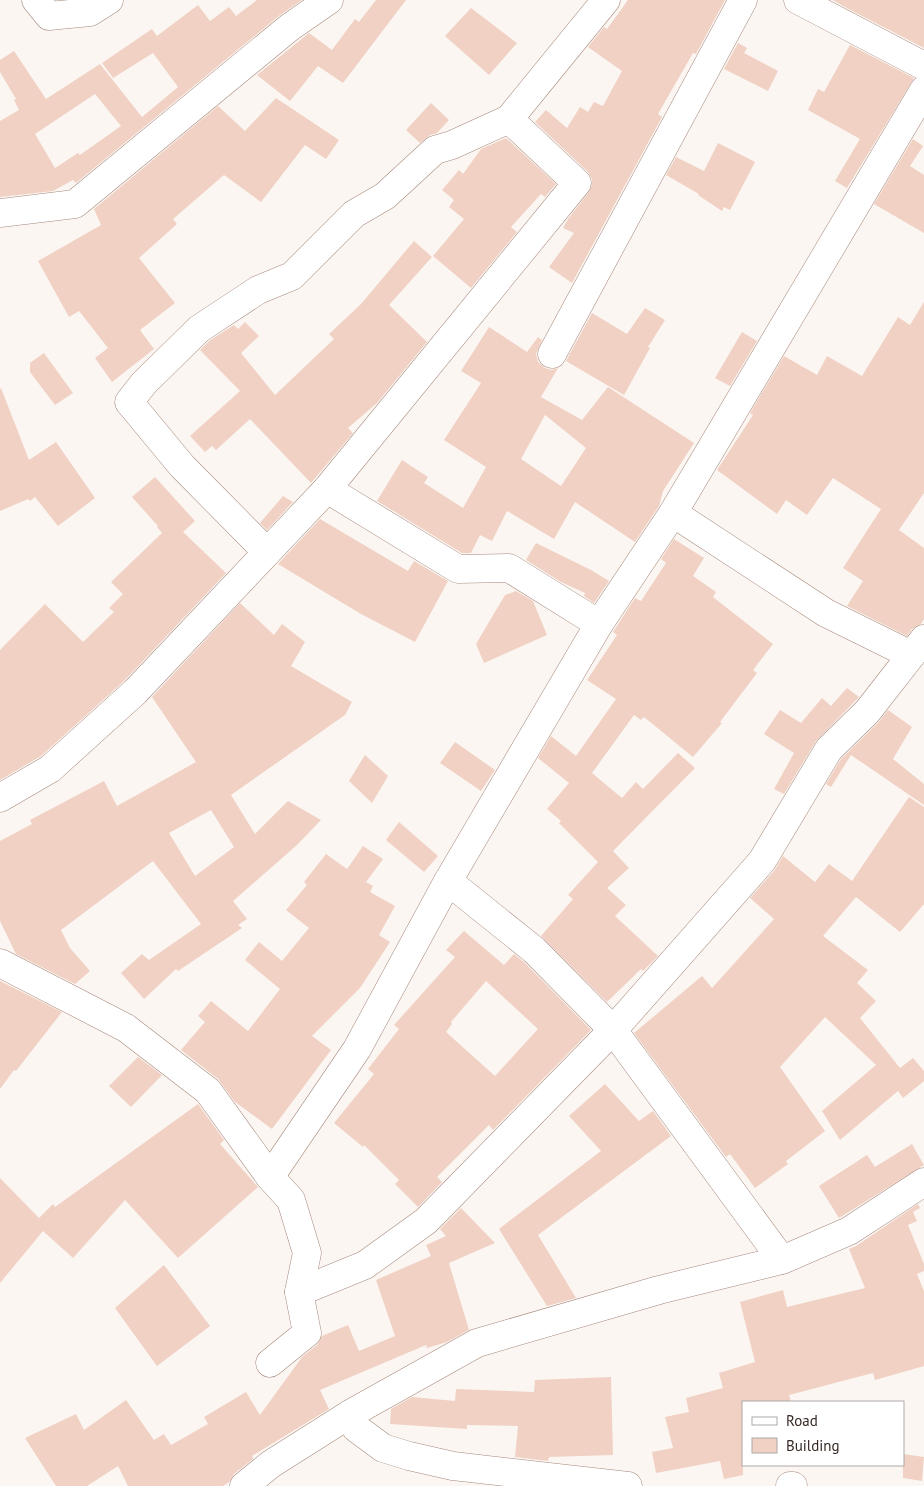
<svg xmlns="http://www.w3.org/2000/svg" width="924" height="1486" viewBox="0 0 924 1486" font-family="'PT Sans',sans-serif">
<style>
.building{fill:#f0d1c3;fill-rule:evenodd}
.lines{fill:none;stroke-linecap:round;stroke-linejoin:round}
.street-casing{stroke:#a5887b;stroke-width:29}
.street{stroke:#fff;stroke-width:28}
</style>
<rect width="100%" height="100%" fill="#fcf6f3"/>
<!-- building -->
<g class="building">
<path d="M257,0H302L280,15L76,183L73,180L53,191L0,197V121L19,110L14,100L16,99L0,72V60L14,51L46,99L100,64L142,117L178,87L153,53L113,78L102,63L152,29L157,36L198,5L210,21L229,7L236,16ZM95,94L121,126L80,155L78,153L55,168L35,134Z"/>
<path d="M376,0H406L343,83L318,66L290,101L257,75L309,33L332,50L355,19L359,22Z"/>
<path d="M628,0H725L696,54L693,53L658,114L662,117L572,283L549,267L574,233L563,228L568,219L589,192L592,185V179L588,172L535,122L546,110L567,128L580,107L588,112L594,102L603,106L622,71L588,47L604,27L607,29Z"/>
<path d="M833,0H924V48L843,6Z"/>
<path d="M471,8L517,43L489,75L445,36Z"/>
<path d="M738,43L747,48L744,53L778,71L768,91L724,69Z"/>
<path d="M850,45L914,78L847,188L835,181L860,139L808,110L818,89L824,92Z"/>
<path d="M276,98L339,140L326,159L305,145L261,202L224,175L173,219L177,224L139,258L175,303L140,330L154,349L112,382L95,358L108,348L79,311L69,317L38,261L101,225L94,209L218,106L245,131Z"/>
<path d="M431,103L449,120L437,133L430,135L420,143L406,130Z"/>
<path d="M506,138L556,184L545,197L541,194L511,227L517,232L471,288L433,256L464,219L449,207L454,200L442,190L459,170L463,174L481,149Z"/>
<path d="M913,139L923,146L910,166L924,175V233L874,204Z"/>
<path d="M718,143L755,162L730,210L724,207L722,211L698,195L699,194L666,175L676,157L704,171Z"/>
<path d="M414,241L432,257L389,305L427,342L377,403L348,428L353,433L311,483L250,419L216,450L212,446L205,452L190,436L240,391L200,350L209,341L234,325L238,329L245,322L259,336L241,353L275,395L334,339L329,334L361,304Z"/>
<path d="M924,302V493L899,530L924,548V619L921,624L912,629L907,636L847,606L863,581L843,568L881,509L833,478L807,515L786,500L777,514L717,470L753,415L750,413L784,356L817,375L827,356L862,376L898,317L910,325Z"/>
<path d="M645,308L665,320L648,347L650,348L624,395L566,361L592,313L627,334Z"/>
<path d="M489,327L527,352L538,337L542,340L536,354L538,362L545,368L552,370L558,368L541,397L582,420L608,387L694,443L663,491L659,506L635,542L575,502L554,539L507,511L492,541L480,535L471,553H462L377,501L402,460L428,477L424,483L463,508L486,467L444,440L481,383L461,371ZM545,415L586,448L561,486L521,459Z"/>
<path d="M742,332L757,341L730,386L715,378Z"/>
<path d="M44,353L73,393L55,405L30,372V363Z"/>
<path d="M1,388L29,460L56,442L95,498L58,526L35,497L30,501L28,499L0,511V389Z"/>
<path d="M155,477L195,521L183,532L226,573L124,681L41,756L0,780V650L45,604L83,642L114,612L109,608L123,594L111,582L162,533L157,527L158,526L132,497Z"/>
<path d="M283,496L293,502L267,530L260,523Z"/>
<path d="M320,519L408,571L414,561L448,581L415,642L361,614L278,564Z"/>
<path d="M674,539L704,558L693,576L716,592L713,597L773,644L753,670L757,673L720,722L722,723L693,757L644,717L641,720L634,715L592,773L622,798L636,782L643,789L678,753L695,768L613,851L629,868L607,888L626,905L615,916L658,956L643,971L641,969L607,1002L541,936L573,899L568,895L598,862L559,823L561,821L547,809L569,783L538,758L551,736L576,756L616,699L587,680L617,635L613,632L635,598L641,601L666,563L661,559Z"/>
<path d="M536,543L591,570L609,581L594,603L584,596L585,593L561,582L526,560Z"/>
<path d="M516,591L533,601L547,635L484,663L476,644L505,595Z"/>
<path d="M240,603L274,635L282,624L305,642L291,666L352,702L345,715L231,795L255,834L288,801L321,820L297,845L233,901L247,919L238,925L242,928L178,971L176,969L144,999L121,973L142,954L149,960L201,924L153,861L61,930L70,948L90,971L75,984L16,954L0,921V841L32,824L30,820L104,781L117,806L196,762L152,697ZM211,810L234,847L195,876L169,833Z"/>
<path d="M847,688L859,697L816,741L784,794L774,789L794,753L764,734L780,710L801,723L822,698L831,706Z"/>
<path d="M888,710L912,727L893,759L924,784V805L851,755L831,787L826,784L841,759L878,723Z"/>
<path d="M455,742L495,770L481,791L440,763Z"/>
<path d="M365,755L388,776L372,803L349,781Z"/>
<path d="M909,797L924,807V904L900,932L856,897L823,936L868,970L857,983L876,1001L860,1018L900,1068L913,1058L924,1071V1081L903,1098L898,1091L840,1140L822,1111L876,1065L825,1017L780,1067L825,1131L786,1161L788,1164L755,1188L730,1154L726,1157L634,1033L702,976L712,988L774,919L750,898L774,871L783,856L815,882L829,864L852,881Z"/>
<path d="M399,822L438,856L424,872L386,840Z"/>
<path d="M363,846L383,859L366,882L373,886L370,892L395,906L379,935L390,942L360,988L312,1036L331,1050L272,1129L235,1102L218,1079L181,1050L205,1022L198,1016L211,1001L248,1031L280,989L245,960L259,942L282,961L309,928L286,910L307,885L304,882L326,854L347,869Z"/>
<path d="M464,931L504,965L514,954L524,962L591,1030L493,1130L489,1125L437,1177L442,1182L418,1207L395,1184L399,1180L364,1145L363,1147L334,1123L374,1074L368,1069L399,1029L394,1025L455,957L446,950ZM486,981L538,1029L495,1076L446,1032L452,1024L451,1022Z"/>
<path d="M0,981L62,1012L16,1071L14,1070L0,1089Z"/>
<path d="M138,1057L162,1075L131,1107L109,1086Z"/>
<path d="M605,1084L639,1121L653,1111L671,1136L538,1235L576,1298L547,1306L499,1229L601,1151L569,1116Z"/>
<path d="M198,1104L224,1140L220,1144L258,1187L178,1258L125,1200L73,1258L43,1231L0,1283V1178L39,1218L53,1204L55,1207Z"/>
<path d="M912,1144L924,1165L839,1218L819,1186L867,1155L875,1167Z"/>
<path d="M918,1204L920,1208L913,1212L917,1221L908,1225L924,1264V1271L917,1274L924,1291V1366L875,1380L873,1373L789,1395L791,1402H743V1475L724,1479L720,1461L656,1473L652,1452L673,1448L665,1417L689,1412L686,1398L723,1388L719,1373L755,1362L740,1302L783,1290L787,1307L865,1288L849,1249L856,1246Z"/>
<path d="M461,1208L495,1243L449,1263L469,1330L447,1342L427,1348L426,1345L320,1390L329,1409L252,1456L253,1459L234,1474L229,1482L223,1486H128L118,1466L87,1486H56L25,1438L76,1414L84,1430L126,1400L154,1440L164,1434L171,1445L208,1424L204,1417L246,1392L260,1415L302,1357L317,1345L322,1336L348,1325L359,1351L395,1336L376,1280L431,1256L426,1245L446,1236L440,1229Z"/>
<path d="M164,1265L210,1326L157,1366L115,1308Z"/>
<path d="M611,1377L613,1455L549,1457L548,1461L515,1457L518,1426L467,1425V1429L390,1424L391,1409L412,1397L455,1401L456,1389L534,1392L535,1380Z"/>
<path d="M903,1454L924,1457L922,1481L903,1478Z"/>
</g>
<g class="lines">
<defs>
<g id="street">
<path d="M36,0L49,16L90,12L109,0"/>
<path d="M798,0L924,66"/>
<path d="M0,213L75,204L290,27L329,0"/>
<path d="M552,354L743,0"/>
<path d="M327,489L458,569L509,568L599,624"/>
<path d="M673,513L826,613L911,655"/>
<path d="M267,552L182,466L129,402L144,383L199,329L258,290L292,276L354,214L385,196L435,150L452,145L509,119L606,0"/>
<path d="M0,798L50,769L135,692L327,489L577,183L509,119"/>
<path d="M448,881L534,950L613,1030L782,1260"/>
<path d="M0,963L126,1028L208,1091L270,1177L291,1200L307,1253L299,1292L307,1333L270,1363"/>
<path d="M270,1177L357,1049L448,881L599,624L673,513L924,90"/>
<path d="M299,1292L365,1265L426,1221L613,1030L762,861L829,749L867,712L924,639"/>
<path d="M350,1414L356,1428L383,1448L409,1456L453,1466L628,1486"/>
<path d="M244,1486L271,1464L350,1414L477,1343L659,1290L782,1260L849,1231L924,1182"/>
<path d="M790,1486H793"/>
</g>
</defs>
<!-- street casing -->
<use href="#street" class="street-casing"/>
<!-- street -->
<use href="#street" class="street"/>
</g>
<!-- legend -->
<rect x="742" y="1401" width="162" height="65" fill="#ffffff" stroke="#aea9a7"/>
<rect x="752" y="1417" width="25" height="8" fill="#ffffff" stroke="#aea9a7"/>
<text x="786" y="1426" font-size="15" fill="#352924">Road</text>
<rect x="752" y="1438" width="25" height="15" fill="#f0d1c3" stroke="#aea9a7"/>
<text x="786" y="1451" font-size="15" fill="#352924">Building</text>
</svg>
